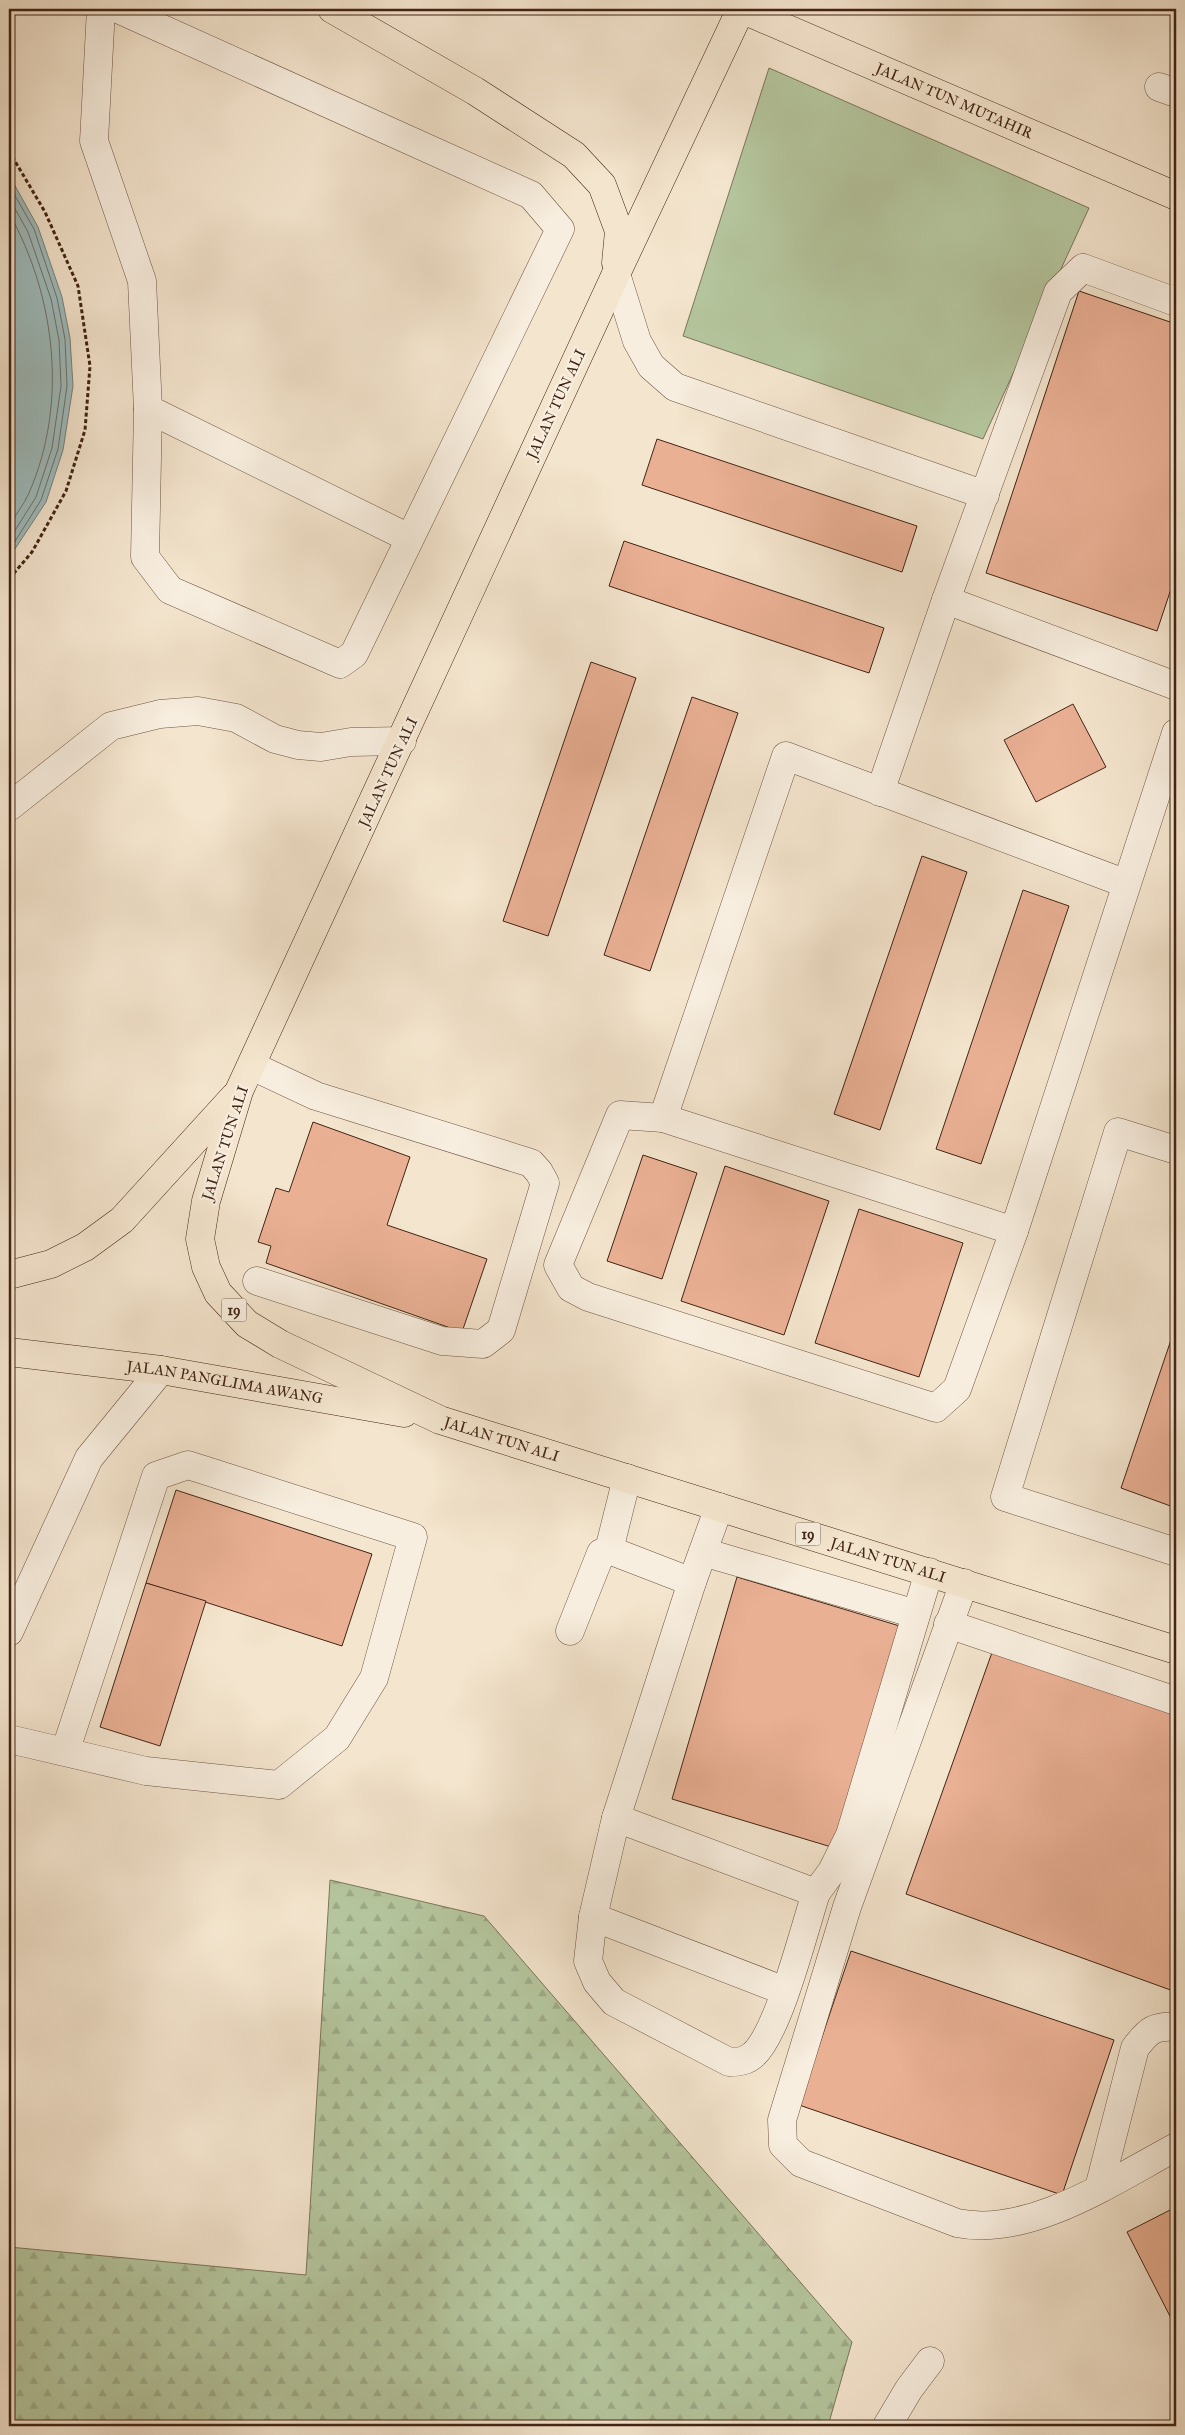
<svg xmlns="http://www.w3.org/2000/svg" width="1185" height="2435" viewBox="0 0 1185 2435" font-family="'IM FELL Great Primer',serif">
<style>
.grass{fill:#b5c69e;stroke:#7b7559}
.forest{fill:url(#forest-firs);stroke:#7b7559}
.water{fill:#9ebdbf;stroke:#79807b}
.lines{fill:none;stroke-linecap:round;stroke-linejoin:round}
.shore{stroke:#70706a;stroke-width:1}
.building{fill:#eab094;stroke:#412414}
.minor-casing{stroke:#6e5442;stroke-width:29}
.major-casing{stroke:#412414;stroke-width:29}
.path{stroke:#412414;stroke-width:3;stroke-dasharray:4 2.5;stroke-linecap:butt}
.minor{stroke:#f8eedf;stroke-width:28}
.major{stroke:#f4e5ce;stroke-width:28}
.labels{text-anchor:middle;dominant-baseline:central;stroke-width:4.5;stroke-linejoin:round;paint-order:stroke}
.shield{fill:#f8eedf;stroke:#786151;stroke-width:1}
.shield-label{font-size:14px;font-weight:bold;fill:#412414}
.street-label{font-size:15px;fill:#412414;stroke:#f8eedf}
</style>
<defs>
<pattern id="forest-firs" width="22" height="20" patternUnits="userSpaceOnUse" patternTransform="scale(1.25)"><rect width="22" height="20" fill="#b5c69e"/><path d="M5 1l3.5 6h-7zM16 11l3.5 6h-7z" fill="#9daa87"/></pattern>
</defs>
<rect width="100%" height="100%" fill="#f4e5ce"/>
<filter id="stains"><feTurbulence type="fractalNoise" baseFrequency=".004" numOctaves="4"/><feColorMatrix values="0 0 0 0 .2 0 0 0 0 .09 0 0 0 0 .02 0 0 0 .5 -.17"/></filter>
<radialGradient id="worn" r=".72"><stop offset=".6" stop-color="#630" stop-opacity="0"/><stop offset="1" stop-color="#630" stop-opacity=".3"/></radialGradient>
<!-- grass -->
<path class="grass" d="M769,68L1089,208L983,439L683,336Z"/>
<!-- forest -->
<path class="forest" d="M330,1880L484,1916L852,2342L828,2426H9V2247L306,2275Z"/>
<!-- water -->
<path class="water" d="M9,175L38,227L62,297L70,338L73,386L63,450L46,502L9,558Z"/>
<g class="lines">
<!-- shore -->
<g class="shore">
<path d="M9,185L34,229L57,298L65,339L67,386L58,449L41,500L9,551"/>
<path d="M9,198L28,232L51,299L59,340L61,386L52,448L36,497L9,540"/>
<path d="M9,213C56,297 68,404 29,493C24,505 15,515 9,526"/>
</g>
</g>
<!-- building -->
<g class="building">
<path d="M1079,291L1176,324V574L1157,631L986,573Z"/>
<path d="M657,439L917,526L902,572L642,485Z"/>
<path d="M624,541L884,628L869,673L609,586Z"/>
<path d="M591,662L636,678L548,936L503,921Z"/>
<path d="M692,697L738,713L650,971L604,955Z"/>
<path d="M1073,704L1106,767L1036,802L1004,740Z"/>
<path d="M922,856L967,872L880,1130L834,1114Z"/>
<path d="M1023,890L1069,906L981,1164L936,1149Z"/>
<path d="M313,1122L410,1157L387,1225L487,1259L462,1332L266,1263L271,1246L258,1242L276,1188L289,1192Z"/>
<path d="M643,1155L697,1173L662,1279L607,1261Z"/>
<path d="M725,1166L829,1201L784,1335L681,1301Z"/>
<path d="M859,1209L963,1243L919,1377L815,1343Z"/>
<path d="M1176,1325V1508L1121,1488Z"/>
<path d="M176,1490L372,1554L342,1646L146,1583Z"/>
<path d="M737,1577L903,1627L838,1849L672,1799Z"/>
<path d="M146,1583L206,1601L160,1746L100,1727Z"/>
<path d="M995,1644L1176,1710V1992L906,1894Z"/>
<path d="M851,1951L1114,2040L1062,2195L799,2105Z"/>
<path d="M1176,2207V2328L1127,2232Z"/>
</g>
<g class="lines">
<defs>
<g id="minor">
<path d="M101,9L94,141L142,281L148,409L145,557L170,590L340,664L354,654L560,229L531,195L118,9"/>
<path d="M1159,87L1176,93"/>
<path d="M616,274L637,341L651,366L675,387L985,495"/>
<path d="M148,409L409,538"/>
<path d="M946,600L1176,686"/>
<path d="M880,792L946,600L1058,292L1083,268L1176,302"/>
<path d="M9,807L111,726L160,714L198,711L236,718L275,739L298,745L321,747L351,742L402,741"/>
<path d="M1127,884L786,756L663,1118L620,1115L558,1265L571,1288L588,1297L936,1408L957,1389L1014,1231L1176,733"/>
<path d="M252,1066L316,1096L531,1163L539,1172L545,1183L501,1330L483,1344L442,1341L257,1281"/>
<path d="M663,1118L1014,1231"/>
<path d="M1176,1150L1118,1132L1005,1497L1176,1552"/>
<path d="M719,1507L692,1582L616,1818L593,1917L588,1961L597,1982L614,2002L729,2062C739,2062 747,2061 754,2054C779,2031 804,1930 816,1893"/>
<path d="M609,1550L627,1478"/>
<path d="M703,1552L916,1614"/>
<path d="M964,1583L847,1907L782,2120L783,2145L801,2163L957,2223C1030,2238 1114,2180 1176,2147"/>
<path d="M948,1624L1176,1701"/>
<path d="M570,1631L601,1553L609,1550L692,1582"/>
<path d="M9,1632L89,1458L161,1370"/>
<path d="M9,1739L146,1771L279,1785L337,1738L374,1678L413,1537L188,1465L156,1476L65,1752"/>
<path d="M616,1818L816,1893L832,1871L850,1835L929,1572"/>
<path d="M593,1917L785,1991"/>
<path d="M1099,2188L1135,2048C1148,2031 1154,2025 1176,2027"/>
<path d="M887,2426L909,2389L930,2361"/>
</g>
<g id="major">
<path d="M332,9L475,91L574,155L602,185L619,231L616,263"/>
<path id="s1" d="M741,9L616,274L239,1091L206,1201L200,1239L206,1267L218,1293L247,1324L280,1344L440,1420L1176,1650"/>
<path id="s2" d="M741,9L1176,196"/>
<path d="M9,1275L51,1264L85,1247L122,1220L234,1097"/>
<path id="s3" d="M9,1352L161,1370L404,1413"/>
</g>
</defs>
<!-- minor casing -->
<use href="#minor" class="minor-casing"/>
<!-- major casing -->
<use href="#major" class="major-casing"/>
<!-- path -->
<path class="path" d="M9,151L45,212L78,286L90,366L85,430L66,491L32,552L9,579"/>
<!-- minor -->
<use href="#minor" class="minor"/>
<!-- major -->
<use href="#major" class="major"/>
</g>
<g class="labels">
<!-- shield labels -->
<g class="shield">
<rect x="221.5" y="1298.5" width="25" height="23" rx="4"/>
<rect x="795.5" y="1522.5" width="25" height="23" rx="4"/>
</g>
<g class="shield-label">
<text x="234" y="1310">19</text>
<text x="808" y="1534">19</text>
</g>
<!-- street labels -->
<g class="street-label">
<text stroke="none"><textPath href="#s2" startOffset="232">JALAN TUN MUTAHIR</textPath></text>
<text transform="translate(556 404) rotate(-65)">JALAN TUN ALI</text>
<text transform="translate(388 772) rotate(-65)">JALAN TUN ALI</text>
<text transform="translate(225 1143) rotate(-72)">JALAN TUN ALI</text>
<text stroke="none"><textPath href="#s3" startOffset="218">JALAN PANGLIMA AWANG</textPath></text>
<text stroke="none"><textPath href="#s1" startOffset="1726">JALAN TUN ALI</textPath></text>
<text stroke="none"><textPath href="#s1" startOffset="2131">JALAN TUN ALI</textPath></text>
</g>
</g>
<!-- margin -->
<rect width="1185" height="2435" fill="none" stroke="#f4e5ce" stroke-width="30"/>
<rect x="10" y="10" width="1165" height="2415" fill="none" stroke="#412414" stroke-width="2.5"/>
<rect x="15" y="15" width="1155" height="2405" fill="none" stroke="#412414"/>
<rect width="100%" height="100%" filter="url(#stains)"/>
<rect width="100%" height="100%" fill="url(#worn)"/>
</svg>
